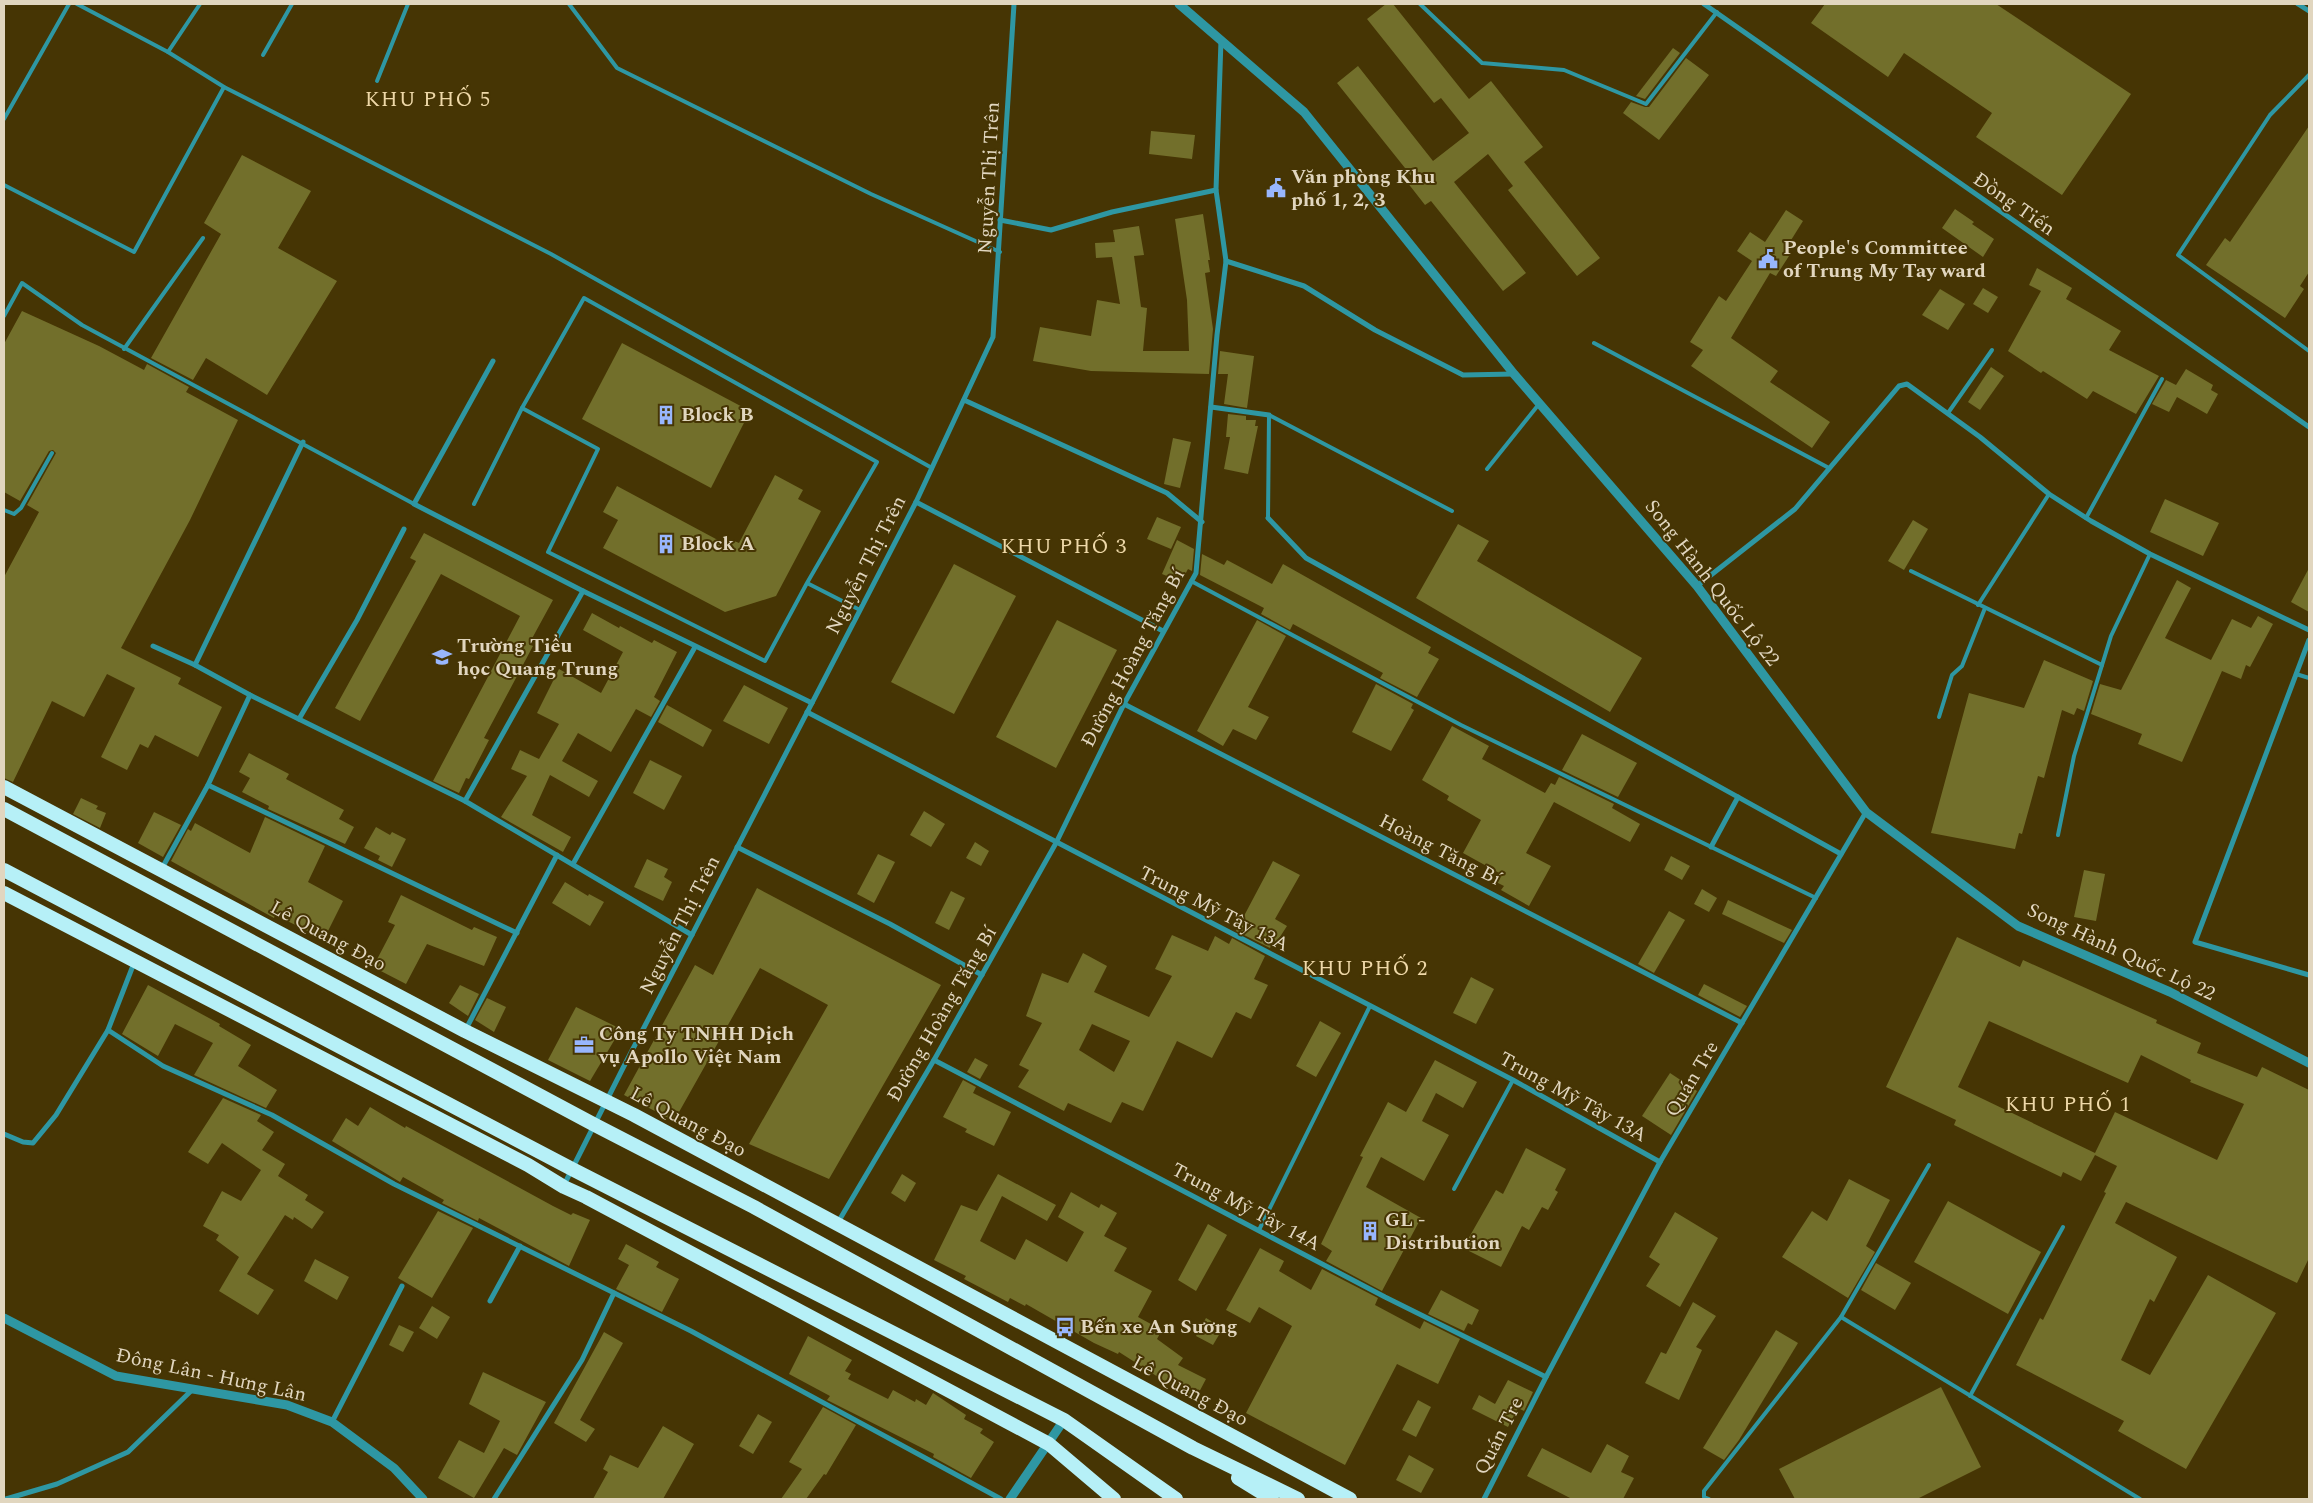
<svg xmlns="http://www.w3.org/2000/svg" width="2313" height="1503" viewBox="0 0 2313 1503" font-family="Spectral,serif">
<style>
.building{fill:#726f2b;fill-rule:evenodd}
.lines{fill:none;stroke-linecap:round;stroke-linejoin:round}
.service{stroke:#2e97a3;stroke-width:4}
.minor{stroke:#2e97a3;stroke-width:5}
.tertiary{stroke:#2e97a3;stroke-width:9}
.trunk{stroke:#b6f0f7;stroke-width:14}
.labels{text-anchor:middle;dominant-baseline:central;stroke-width:4;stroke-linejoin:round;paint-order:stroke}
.poi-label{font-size:20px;font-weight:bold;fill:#e1d6bf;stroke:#463504;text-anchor:start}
.street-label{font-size:20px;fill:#e1d6bf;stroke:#463504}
.neighbourhood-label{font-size:21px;letter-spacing:1px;fill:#eed8a8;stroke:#463504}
</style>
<rect width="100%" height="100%" fill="#463504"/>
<!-- building -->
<g class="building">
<path d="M1386,4H1393L1469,99L1491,81L1543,147L1524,162L1600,258L1577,276L1508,190L1513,186L1488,154L1454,182L1526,273L1503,291L1431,201L1425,205L1407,182L1413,178L1337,83L1358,66L1433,161L1469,133L1441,98L1434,103L1367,19Z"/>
<path d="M1825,4H1996L2131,94L2062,195L1976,137L1992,113L1904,53L1888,77L1811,23Z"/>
<path d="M1673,48L1680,53L1645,99L1636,96Z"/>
<path d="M1686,58L1709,75L1659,140L1623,113L1631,102L1645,107H1649Z"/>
<path d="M2309,126V272L2300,286L2304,289L2285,318L2206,265L2225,238L2230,242Z"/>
<path d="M1151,131L1195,135L1192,159L1149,154Z"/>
<path d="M242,155L311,191L278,248L337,281L267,395L206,358L193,380L151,358L221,234L204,223Z"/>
<path d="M1955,209L1974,222L1972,224L1994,239L1983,257L1942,228Z"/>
<path d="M1786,210L1803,221L1783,253L1789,256L1776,276L1770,273L1731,338L1778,371L1770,382L1830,422L1812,448L1691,366L1703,350L1690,342L1719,296L1726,301L1752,261L1737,251L1750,232L1765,242Z"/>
<path d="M1203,214L1210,260H1208L1210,272L1205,273L1213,329L1209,374L1091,371L1033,361L1040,327L1091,336L1097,300L1120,304L1112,257L1096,258L1095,243L1115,242L1113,230L1139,226L1144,255L1134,256L1141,307L1147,308L1143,351H1189L1187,300L1175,219Z"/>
<path d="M2037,268L2072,288L2066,299L2121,331L2109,350L2159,376L2136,414L2093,391L2087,399L2043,371L2041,373L2008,351L2041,291L2029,285Z"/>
<path d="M1983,288L1998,297L1988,313L1973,304Z"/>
<path d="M1940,289L1965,304L1948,330L1922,315Z"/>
<path d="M22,311L99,346L144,370L147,364L189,387L186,392L238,420L190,520L121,648L181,678L178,684L222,707L198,757L155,735L148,748L140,744L127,770L101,757L135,688L107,674L84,717L52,701L13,782L4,778V577L39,512L27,505L56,453L53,450L49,451L20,501L4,492V344Z"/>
<path d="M622,343L750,411L711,488L582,419Z"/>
<path d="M1220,351L1254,356L1247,408L1224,404L1228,374H1218Z"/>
<path d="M1991,367L2004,376L1980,410L1968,402Z"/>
<path d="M2186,369L2213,385L2211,390L2218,394L2207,414L2177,397L2169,412L2152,404L2166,380L2176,385Z"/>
<path d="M1228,414L1246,416V420H1256L1255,426H1258L1248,474L1224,469L1230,437H1226Z"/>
<path d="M1173,438L1191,442L1180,488L1164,484Z"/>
<path d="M775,475L803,490L798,499L821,511L776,596L725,612L603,548L618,520L603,512L617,486L729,546L732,540L739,543Z"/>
<path d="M2165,499L2219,523L2203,556L2150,532Z"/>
<path d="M1157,517L1181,527L1171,549L1147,539Z"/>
<path d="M1913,520L1928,529L1904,570L1888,561Z"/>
<path d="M1458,524L1489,541L1477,561L1642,658L1610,712L1416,598Z"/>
<path d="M424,533L553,600L529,644L533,646L484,738L489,740L469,779L466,778L459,793L433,781L520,616L441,574L360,721L335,708L416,561L410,558Z"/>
<path d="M1177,540L1194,549L1192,571L1188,569L1181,582L1162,574Z"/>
<path d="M1202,554L1224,565L1227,560L1272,584L1283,564L1431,647L1428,653L1439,659L1417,697L1380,678L1383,673L1293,624L1290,630L1261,614L1264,608L1200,575Z"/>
<path d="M954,564L1016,596L954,714L891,682Z"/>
<path d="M2309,568V612L2291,602Z"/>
<path d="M2177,580L2191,588L2165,638L2211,660L2232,619L2251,628L2258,616L2273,624L2250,667L2246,665L2241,679L2222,671L2182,762L2138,744L2142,734L2091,714L2100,684L2121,690Z"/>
<path d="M592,613L619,628L620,626L652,643L654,640L677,652L654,697L660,701L651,717L636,709L611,752L578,733L562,761L598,781L589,797L550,775L532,815L571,837L563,852L501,817L527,776L511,769L520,750L539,759L559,724L537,713L559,669L601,693L623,652L583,630Z"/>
<path d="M1057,620L1117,650L1056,768L996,737Z"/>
<path d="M1257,620L1286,636L1248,707L1269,717L1256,740L1233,729L1223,746L1197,731Z"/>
<path d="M2044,660L2093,681L2084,711L2077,708L2074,715L2062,710L2044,778L2038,776L2022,834L2019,833L2015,849L1931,833L1969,693L2024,708Z"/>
<path d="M1376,684L1413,704L1411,708L1414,710L1391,751L1352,732Z"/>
<path d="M744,685L788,708L769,744L723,721Z"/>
<path d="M667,705L712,730L703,747L658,722Z"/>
<path d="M1452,726L1489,746L1482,759L1545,793L1551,783L1555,785L1559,777L1614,804L1612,808L1640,824L1630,842L1554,802L1526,853L1551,866L1529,906L1501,890L1504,886L1496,882L1501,874L1463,853L1481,820L1447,800L1449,796L1422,780Z"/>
<path d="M1582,734L1637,763L1618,797L1562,770Z"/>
<path d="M249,753L289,774L286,779L344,810L339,819L354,827L345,844L268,809L269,806L242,792L250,778L239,772Z"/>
<path d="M650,760L682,776L664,810L633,793Z"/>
<path d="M81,798L98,806L96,809L106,813L100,828L73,814Z"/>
<path d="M924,811L945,824L931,847L910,835Z"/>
<path d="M154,812L181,825L163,857L138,843Z"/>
<path d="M265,817L325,846L308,882L343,901L324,939L275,915L274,918L171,861L188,829L191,831L195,823L250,853Z"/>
<path d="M376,827L390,835L392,832L406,839L392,867L378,860L380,856L364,848Z"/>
<path d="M975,842L989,851L981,866L966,858Z"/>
<path d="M878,854L895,862L874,903L857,894Z"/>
<path d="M1671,856L1690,866L1682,880L1664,870Z"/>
<path d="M647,859L668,869L664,877L672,882L663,901L634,887Z"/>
<path d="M1273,861L1300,875L1275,919L1287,926L1276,943L1273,941L1270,948L1236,931Z"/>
<path d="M2084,870L2105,874L2096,921L2074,917Z"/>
<path d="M565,882L588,896L589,894L604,902L590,926L552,903Z"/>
<path d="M757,888L941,985L829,1179L749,1144L828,1005L760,968L674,1121L624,1095L695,965L713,975Z"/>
<path d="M1702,889L1717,898L1709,912L1694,904Z"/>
<path d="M951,891L965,898L949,930L935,923Z"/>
<path d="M401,895L472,930L474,927L497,937L484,966L427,944L406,984L373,967L395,925L388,922Z"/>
<path d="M1728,900L1792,930L1784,943L1722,914Z"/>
<path d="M1669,911L1685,920L1654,973L1638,964Z"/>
<path d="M1172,935L1208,951L1215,936L1229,944L1232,938L1265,956L1254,979L1268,985L1251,1019L1236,1012L1212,1058L1177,1041L1143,1111L1122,1102L1111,1123L1068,1103L1064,1111L1018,1087L1029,1070L1019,1065L1042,1023L1026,1016L1042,973L1068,983L1083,953L1107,966L1094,992L1149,1017L1172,976L1155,969ZM1092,1024L1130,1041L1114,1072L1079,1050Z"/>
<path d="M1957,937L2020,967L2023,960L2157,1020L2156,1023L2201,1043L2197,1053L2257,1077L2262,1067L2309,1090V1258L2297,1283L2126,1202L2115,1223L2177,1257L2154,1302L2150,1299L2121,1360L2150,1375L2208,1275L2276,1313L2186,1469L2118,1431L2124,1421L2016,1365L2040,1318L2043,1320L2106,1193L2104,1192L2117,1166L2095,1155L2081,1181L2063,1172L2061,1177L1954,1125L1956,1120L1886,1087ZM1989,1021L2128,1083L2141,1055L2191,1080L2190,1082L2244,1104L2217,1160L2115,1112L2095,1153L1958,1087Z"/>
<path d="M1471,977L1494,989L1476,1024L1453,1013Z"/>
<path d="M1704,984L1747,1006L1740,1017L1698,995Z"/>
<path d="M148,985L220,1024L219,1026L251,1045L238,1066L277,1090L266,1108L194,1075L213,1043L175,1024L158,1056L122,1034Z"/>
<path d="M460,985L479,994L468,1016L449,1003Z"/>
<path d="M487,998L506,1007L494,1032L475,1020Z"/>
<path d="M576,1007L621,1029L590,1081L548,1060Z"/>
<path d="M1320,1021L1341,1033L1316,1077L1296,1066Z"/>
<path d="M975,1058L988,1065L980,1079L967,1072Z"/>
<path d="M1435,1060L1477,1082L1463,1108L1436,1093L1422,1121L1449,1135L1424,1181L1381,1157L1366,1187L1421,1218L1382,1291L1326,1261L1332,1251L1321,1244L1363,1157L1360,1156L1388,1102L1406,1112Z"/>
<path d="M1670,1073L1697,1091L1671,1135L1642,1116Z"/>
<path d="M963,1080L976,1087L973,1093L1011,1112L994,1146L965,1132L967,1129L943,1117Z"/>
<path d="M223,1098L261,1115L257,1121L274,1132L262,1150L285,1164L278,1176L308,1195L305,1200L324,1212L312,1229L294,1217L293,1220L285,1215L247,1274L274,1290L258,1315L219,1291L239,1257L216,1240L219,1235L203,1226L222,1191L241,1201L261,1170L222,1143L208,1164L188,1152Z"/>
<path d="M370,1107L405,1128L406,1126L553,1206L571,1215L573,1213L590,1220L569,1266L479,1218L478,1221L442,1203L444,1200L403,1177L400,1182L332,1141L346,1118L358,1126Z"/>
<path d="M1526,1148L1566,1169L1555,1190L1558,1192L1548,1210L1542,1207L1529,1230L1522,1226L1501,1267L1463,1248L1496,1190L1503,1194Z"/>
<path d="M902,1174L916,1183L905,1202L891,1193Z"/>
<path d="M998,1174L1056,1205L1047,1221L1002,1196L980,1241L1015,1260L1026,1239L1067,1262L1084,1232L1058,1217L1071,1192L1099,1208L1101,1204L1117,1213L1104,1236L1127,1248L1114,1271L1152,1291L1138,1317L1162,1330L1157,1339L1183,1358L1178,1365L1206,1379L1196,1398L1169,1384L1119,1352L1118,1354L1094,1343L1026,1304L1025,1306L1010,1298L1008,1302L964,1279L966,1276L934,1260L961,1205L977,1211Z"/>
<path d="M1849,1179L1890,1200L1866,1246L1875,1252L1848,1298L1782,1257L1812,1211L1827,1221Z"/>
<path d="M1948,1201L2041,1252L2008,1314L1914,1262Z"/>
<path d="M438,1211L473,1228L432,1298L398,1278Z"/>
<path d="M1675,1212L1718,1238L1680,1307L1646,1286L1660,1264L1649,1257Z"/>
<path d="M1208,1224L1227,1235L1196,1291L1178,1280Z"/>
<path d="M626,1244L659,1262L656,1267L679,1279L662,1312L616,1289L629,1265L618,1259Z"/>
<path d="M1260,1248L1284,1261L1279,1271L1311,1290L1322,1269L1378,1298L1375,1305L1420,1329L1424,1321L1460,1339L1438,1384L1397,1364L1345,1465L1246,1413L1292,1326L1259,1307L1250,1323L1226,1310Z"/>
<path d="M315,1259L349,1277L337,1300L304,1281Z"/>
<path d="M1876,1263L1911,1283L1895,1310L1861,1290Z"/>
<path d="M1441,1290L1479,1310L1472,1325L1468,1323L1464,1331L1428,1314Z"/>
<path d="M1693,1302L1716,1316L1696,1347L1702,1350L1679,1400L1645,1383L1661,1352L1666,1354Z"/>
<path d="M432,1306L450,1317L437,1339L419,1328Z"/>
<path d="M1206,1318L1223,1328L1213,1345L1196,1336Z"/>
<path d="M399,1325L414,1332L403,1352L389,1345Z"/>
<path d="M1776,1330L1798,1343L1739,1440L1724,1460L1703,1448Z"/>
<path d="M604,1332L623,1343L580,1420L595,1429L586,1442L554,1423Z"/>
<path d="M808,1336L852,1360L845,1371L851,1374L848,1379L888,1399L893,1390L915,1402L916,1399L926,1405L933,1393L966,1415L964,1419L983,1429L980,1433L994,1442L971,1478L933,1457L934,1454L827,1400L830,1396L789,1374Z"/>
<path d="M483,1372L546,1402L517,1455L504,1448L474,1498L438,1478L459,1440L484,1453L500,1421L469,1404Z"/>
<path d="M1508,1380L1533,1392L1524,1411L1518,1408L1508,1427L1472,1409L1479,1395L1495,1404Z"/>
<path d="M1941,1387L1981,1467L1917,1499H1795L1779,1469Z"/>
<path d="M1418,1400L1431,1407L1416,1437L1402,1430Z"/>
<path d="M823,1407L856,1425L826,1475L824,1474L806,1499H781L802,1469L789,1462Z"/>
<path d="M758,1414L772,1422L753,1454L739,1446Z"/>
<path d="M663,1426L694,1444L663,1499H593L608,1472L603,1469L610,1455L638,1468Z"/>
<path d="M1607,1444L1629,1456L1621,1472L1634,1478L1623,1499H1572L1527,1476L1542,1448L1591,1473Z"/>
<path d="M1409,1455L1434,1469L1421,1493L1396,1480Z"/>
</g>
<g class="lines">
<!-- service -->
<g class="service">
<path d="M77,4L168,52L224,87L551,254L932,468"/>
<path d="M569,4L617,68L871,194L1000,252"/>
<path d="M1420,4L1482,63L1564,70L1646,104L1717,12"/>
<path d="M168,52L200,4"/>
<path d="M263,55L292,4"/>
<path d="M2309,75L2270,115L2178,255L2309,351"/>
<path d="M377,81L408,4"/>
<path d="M4,119L69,4"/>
<path d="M4,185L134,252L224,87"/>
<path d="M4,316L22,283L82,325L414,504"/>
<path d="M1594,343L1829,468"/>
<path d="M124,349L203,238"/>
<path d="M1948,413L1992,350"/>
<path d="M1487,469L1539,404"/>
<path d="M474,504L522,408"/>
<path d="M4,510L14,514L21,508L52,453"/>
<path d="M1268,518L1269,415L1452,511"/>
<path d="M2086,518L2162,379"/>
<path d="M1911,571L2102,665"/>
<path d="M1191,581L1461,725L1816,898"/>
<path d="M807,583L765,661L548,552L598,449L522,408L584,298L877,462L807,583L860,610"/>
<path d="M1978,605L2049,494"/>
<path d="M2296,674L2309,678"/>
<path d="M1939,717L1952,675L1962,666L1985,608"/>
<path d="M2058,835L2074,756L2111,636L2150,554"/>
<path d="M1454,1189L1513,1080"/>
<path d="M1259,1230L1370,1006"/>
<path d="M1841,1317L2140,1499"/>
<path d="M1970,1396L2063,1227"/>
<path d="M1709,1499L1704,1497V1491L1841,1317L1929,1165"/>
</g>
<!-- minor -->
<g class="minor">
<path d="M1704,4L2309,427"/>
<path d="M2298,4L2309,11"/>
<path d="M1000,220L1051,230L1112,212L1216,190"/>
<path d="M1226,261L1304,286L1375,330L1463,375L1514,374"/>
<path d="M493,361L414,504L583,591L812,703"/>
<path d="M964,400L1167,493L1202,522"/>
<path d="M1211,407L1269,415"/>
<path d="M916,502L1163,631"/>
<path d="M1268,518L1306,558L1841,854"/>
<path d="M1697,586L1795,509L1899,386L1907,384L1980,437L2049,494L2091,521L2150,554L2309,630"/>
<path d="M583,591L465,801L692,935"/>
<path d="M2309,640L2195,942L2309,975"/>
<path d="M153,646L195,665L250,695L465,801"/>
<path d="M195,665L303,442"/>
<path d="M250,695L208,785L517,933"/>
<path d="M1124,704L1742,1023"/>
<path d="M807,712L1513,1080L1660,1162"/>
<path d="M299,719L357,620L404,529"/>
<path d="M737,847L890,924L982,975"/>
<path d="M1711,847L1738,797"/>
<path d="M573,864L695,647"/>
<path d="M161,870L208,785"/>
<path d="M466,1029L557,855"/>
<path d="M108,1030L163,1066L272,1115L394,1184L691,1331L1001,1499"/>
<path d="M934,1060L1385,1297L1546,1377"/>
<path d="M4,1134L23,1142L33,1143L56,1115L108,1030L134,963"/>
<path d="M564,1185L623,1068L916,502L993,337L1014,4"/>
<path d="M837,1224L934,1060L1056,843L1124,704L1196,573L1217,335L1226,261L1216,190L1221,40"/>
<path d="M490,1301L520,1246"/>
<path d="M332,1422L402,1286"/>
<path d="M6,1499L57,1484L128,1452L193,1389"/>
<path d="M494,1499L582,1360L614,1293"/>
<path d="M1484,1499L1546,1377L1660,1162L1866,812"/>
</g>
<!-- tertiary -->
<g class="tertiary">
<path d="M1179,4L1304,112L1514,374L1697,586L1866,812L2018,926L2170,992L2309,1063"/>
<path d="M4,1318L116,1376L287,1405L332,1422L394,1468L423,1499"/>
<path d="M1010,1499L1064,1420"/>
</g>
<!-- trunk -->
<g class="trunk">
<path d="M4,787L465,1031L634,1115L1350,1499"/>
<path d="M4,809L595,1125L754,1207L1193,1448L1298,1499"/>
<path d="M4,870L572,1169L1064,1420L1176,1499"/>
<path d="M4,893L528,1165L564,1187L586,1197L1049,1444L1114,1499"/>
<path d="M1238,1478L1272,1499"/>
</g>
</g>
<!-- icons -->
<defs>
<symbol id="civic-bare" viewBox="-9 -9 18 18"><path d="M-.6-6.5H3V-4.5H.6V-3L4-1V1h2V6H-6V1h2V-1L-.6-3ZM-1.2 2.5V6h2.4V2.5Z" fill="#98b6fd" stroke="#463504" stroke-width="2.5" paint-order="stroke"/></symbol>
<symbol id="building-bare" viewBox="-9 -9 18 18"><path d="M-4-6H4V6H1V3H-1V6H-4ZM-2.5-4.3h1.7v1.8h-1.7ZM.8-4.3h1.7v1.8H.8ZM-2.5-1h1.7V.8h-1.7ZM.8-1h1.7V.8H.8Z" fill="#98b6fd" stroke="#463504" stroke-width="2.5" paint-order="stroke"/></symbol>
<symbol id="school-bare" viewBox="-9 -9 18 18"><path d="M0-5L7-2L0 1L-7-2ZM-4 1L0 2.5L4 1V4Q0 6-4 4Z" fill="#98b6fd" stroke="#463504" stroke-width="2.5" paint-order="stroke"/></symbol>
<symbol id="office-bare" viewBox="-9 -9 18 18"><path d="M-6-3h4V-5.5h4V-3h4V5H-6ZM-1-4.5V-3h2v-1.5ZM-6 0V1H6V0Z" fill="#98b6fd" stroke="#463504" stroke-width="2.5" paint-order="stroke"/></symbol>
<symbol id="bus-bare" viewBox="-9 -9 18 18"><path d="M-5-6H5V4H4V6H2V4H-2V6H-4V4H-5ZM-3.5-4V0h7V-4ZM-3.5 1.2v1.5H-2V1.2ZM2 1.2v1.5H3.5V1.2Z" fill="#98b6fd" stroke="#463504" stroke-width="2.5" paint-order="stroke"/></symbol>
</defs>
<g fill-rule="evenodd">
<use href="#civic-bare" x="1262" y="174" width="28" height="28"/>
<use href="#civic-bare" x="1754" y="245" width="28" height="28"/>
<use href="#building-bare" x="652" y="401" width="28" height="28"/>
<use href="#building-bare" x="652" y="530" width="28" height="28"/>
<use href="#school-bare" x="428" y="643" width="28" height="28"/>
<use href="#office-bare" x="570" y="1031" width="28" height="28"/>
<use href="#building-bare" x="1356" y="1217" width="28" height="28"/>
<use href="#bus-bare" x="1051" y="1313" width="28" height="28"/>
</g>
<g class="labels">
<!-- poi labels -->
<g class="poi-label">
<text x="1291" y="177">Văn phòng Khu<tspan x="1291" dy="23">phố 1, 2, 3</tspan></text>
<text x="1783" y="248">People's Committee<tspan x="1783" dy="23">of Trung My Tay ward</tspan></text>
<text x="681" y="415">Block B</text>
<text x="681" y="544">Block A</text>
<text x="457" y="646">Trường Tiểu<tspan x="457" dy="23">học Quang Trung</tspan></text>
<text x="599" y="1034">Công Ty TNHH Dịch<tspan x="599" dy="23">vụ Apollo Việt Nam</tspan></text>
<text x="1385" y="1220">GL -<tspan x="1385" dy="23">Distribution</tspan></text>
<text x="1080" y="1327">Bến xe An Sương</text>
</g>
<!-- street labels -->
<g class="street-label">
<text transform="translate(989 178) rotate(-87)">Nguyễn Thị Trên</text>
<text transform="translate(2014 204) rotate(35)">Đồng Tiến</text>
<text transform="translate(866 565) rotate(-63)">Nguyễn Thị Trên</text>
<text transform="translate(1712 583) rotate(52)">Song Hành Quốc Lộ 22</text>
<text transform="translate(1133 658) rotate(-62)">Đường Hoàng Tăng Bí</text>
<text transform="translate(1440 850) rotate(27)">Hoàng Tăng Bí</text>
<text transform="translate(1214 909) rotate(27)">Trung Mỹ Tây 13A</text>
<text transform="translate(680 925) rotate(-63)">Nguyễn Thị Trên</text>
<text transform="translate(328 936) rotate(28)">Lê Quang Đạo</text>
<text transform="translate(2121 952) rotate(25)">Song Hành Quốc Lộ 22</text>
<text transform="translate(942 1014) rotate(-60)">Đường Hoàng Tăng Bí</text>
<text transform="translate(1692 1079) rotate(-59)">Quán Tre</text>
<text transform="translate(1573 1097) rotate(29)">Trung Mỹ Tây 13A</text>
<text transform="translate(688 1122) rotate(28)">Lê Quang Đạo</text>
<text transform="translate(1246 1207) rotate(28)">Trung Mỹ Tây 14A</text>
<text transform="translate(211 1375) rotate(12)">Đông Lân - Hưng Lân</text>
<text transform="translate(1190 1391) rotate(28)">Lê Quang Đạo</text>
<text transform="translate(1499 1436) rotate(-63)">Quán Tre</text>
</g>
<!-- neighbourhood labels -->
<g class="neighbourhood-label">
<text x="428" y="100">KHU PHỐ 5</text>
<text x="1064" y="547">KHU PHỐ 3</text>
<text x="1365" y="969">KHU PHỐ 2</text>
<text x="2068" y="1105">KHU PHỐ 1</text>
</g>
</g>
<!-- border -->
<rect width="2313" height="1503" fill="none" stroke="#e1d6bf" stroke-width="10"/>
</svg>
